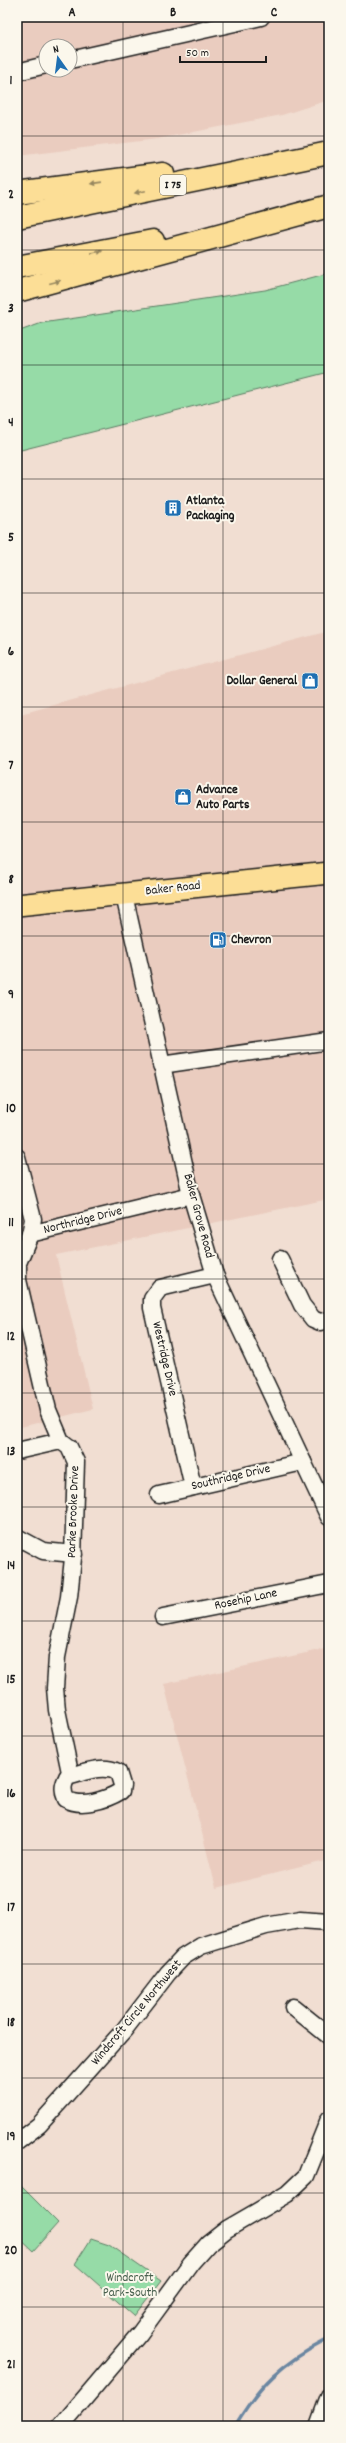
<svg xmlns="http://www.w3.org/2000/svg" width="346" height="2443" viewBox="0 0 346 2443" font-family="Dekko,sans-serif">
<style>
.built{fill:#eaccbf;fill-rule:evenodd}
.green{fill:#96dba7;stroke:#597c62}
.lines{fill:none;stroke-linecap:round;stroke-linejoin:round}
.stream{stroke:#6b86a1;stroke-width:3.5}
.minor-casing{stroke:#1c1c1c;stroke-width:19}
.major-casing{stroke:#1c1c1c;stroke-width:24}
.highway-casing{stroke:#1c1c1c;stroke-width:25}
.minor{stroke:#fbf7ec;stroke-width:16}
.major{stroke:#fcde96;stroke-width:21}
.highway{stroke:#fcde96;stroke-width:22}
.oneway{fill:#97875f}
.grid{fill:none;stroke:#1c1c1c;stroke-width:1;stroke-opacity:0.55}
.labels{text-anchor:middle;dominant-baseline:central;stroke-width:4;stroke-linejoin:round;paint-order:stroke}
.shield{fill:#fbf7ec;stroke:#5f5e5a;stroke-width:1}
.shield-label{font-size:12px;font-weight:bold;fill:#1c1c1c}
.poi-label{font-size:13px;font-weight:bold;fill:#1c1c1c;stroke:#fbf7ec;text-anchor:start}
.street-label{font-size:13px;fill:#1c1c1c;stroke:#fbf7ec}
.park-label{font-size:13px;fill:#475f4d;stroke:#fbf7ec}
.neatline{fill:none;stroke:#1c1c1c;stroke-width:1.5}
.grid-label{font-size:13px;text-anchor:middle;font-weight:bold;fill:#1c1c1c}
</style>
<rect width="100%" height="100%" fill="#f1ded2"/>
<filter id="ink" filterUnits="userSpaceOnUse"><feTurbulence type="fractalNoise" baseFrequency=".025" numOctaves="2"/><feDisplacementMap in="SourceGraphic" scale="8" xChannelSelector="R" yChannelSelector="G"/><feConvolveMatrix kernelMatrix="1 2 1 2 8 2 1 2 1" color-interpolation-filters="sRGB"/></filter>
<g filter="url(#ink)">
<!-- built -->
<g class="built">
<path d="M17,17H329V100L282,115L157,139L17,156ZM46,46H70V70H46Z"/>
<path d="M329,631V1199L56,1255L93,1409L17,1428V715Z"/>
<path d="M329,1648V1860L216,1888L164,1684Z"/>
</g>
<!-- green -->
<g class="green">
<path d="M329,273V372L17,451V332L42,323L265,290Z"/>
<path d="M17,2182L58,2223L33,2251L17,2236Z"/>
<path d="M91,2239L109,2245L161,2281L134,2316L75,2264Z"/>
</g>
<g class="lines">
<!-- stream -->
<path class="stream" d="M235,2426C259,2385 282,2363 325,2341"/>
<defs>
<g id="minor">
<path d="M70,60L261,17"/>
<path d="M17,72L46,65"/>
<path d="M124,895L191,1195L215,1275L329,1517"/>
<path d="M161,1065L329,1041"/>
<path d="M17,1157L33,1219L30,1234L191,1195"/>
<path d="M30,1234L18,1263V1280L48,1410L61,1441L69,1447L76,1462L73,1558L69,1597L57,1657L55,1688L57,1710L70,1772C64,1782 61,1788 66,1799C81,1808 106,1800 121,1791L122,1785L118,1772C101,1764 83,1773 67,1777"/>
<path d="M280,1259L302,1305L313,1319L320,1322L329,1320"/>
<path d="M17,1451L61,1441"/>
<path d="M193,1487L152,1308V1299L160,1288L215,1275"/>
<path d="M159,1495L303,1462"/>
<path d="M17,1537L43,1551L74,1554"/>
<path d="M163,1617L329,1584"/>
<path d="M293,2007L329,2036"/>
<path d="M17,2142L39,2125L124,2030L168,1973L183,1957L201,1946L266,1926L300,1920L329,1922"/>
<path d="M61,2426L140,2333L191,2263L208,2244L227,2229L287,2194L306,2176L329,2119"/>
<path d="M318,2426L329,2396"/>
</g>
<path id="major" d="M17,905L329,873"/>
<g id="highway">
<path d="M17,193L163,174"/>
<path d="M17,217L329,153"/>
<path d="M17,267L153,241"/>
<path d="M17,291L329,206"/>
</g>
</defs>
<!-- minor casing -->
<use href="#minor" class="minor-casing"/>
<!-- major casing -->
<use href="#major" class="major-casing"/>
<!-- highway casing -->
<use href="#highway" class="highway-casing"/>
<!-- minor -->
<use href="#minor" class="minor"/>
<!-- major -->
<use href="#major" class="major"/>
<!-- highway -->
<use href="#highway" class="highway"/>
</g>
<!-- one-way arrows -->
<defs><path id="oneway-solid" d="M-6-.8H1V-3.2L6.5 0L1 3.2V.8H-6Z"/></defs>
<g class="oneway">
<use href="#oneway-solid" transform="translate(96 183) rotate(172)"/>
<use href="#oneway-solid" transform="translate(140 192) rotate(168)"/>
<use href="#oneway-solid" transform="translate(97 252) rotate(-11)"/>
<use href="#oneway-solid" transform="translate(55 282) rotate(-15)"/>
</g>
</g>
<!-- grid -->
<path class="grid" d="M123,17V2426M223,17V2426M17,136H329M17,250H329M17,365H329M17,479H329M17,593H329M17,707H329M17,822H329M17,936H329M17,1050H329M17,1164H329M17,1279H329M17,1393H329M17,1507H329M17,1621H329M17,1736H329M17,1850H329M17,1964H329M17,2078H329M17,2193H329M17,2307H329"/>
<!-- icons -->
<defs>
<symbol id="building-square" viewBox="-11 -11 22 22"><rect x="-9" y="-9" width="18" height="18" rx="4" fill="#1f6fb2" stroke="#fbf7ec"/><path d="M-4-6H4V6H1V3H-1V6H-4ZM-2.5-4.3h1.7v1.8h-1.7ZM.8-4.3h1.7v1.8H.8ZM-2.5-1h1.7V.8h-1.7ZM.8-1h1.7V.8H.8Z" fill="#fff"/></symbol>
<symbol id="shop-square" viewBox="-11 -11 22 22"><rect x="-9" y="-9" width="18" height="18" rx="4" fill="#1f6fb2" stroke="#fbf7ec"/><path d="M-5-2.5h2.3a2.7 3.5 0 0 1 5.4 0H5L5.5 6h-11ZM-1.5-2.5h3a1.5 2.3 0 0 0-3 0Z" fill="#fff"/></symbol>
<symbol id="fuel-square" viewBox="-11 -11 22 22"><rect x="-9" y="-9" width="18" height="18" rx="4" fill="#1f6fb2" stroke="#fbf7ec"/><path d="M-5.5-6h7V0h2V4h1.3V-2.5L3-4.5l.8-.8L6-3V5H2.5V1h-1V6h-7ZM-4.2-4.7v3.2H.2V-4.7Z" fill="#fff"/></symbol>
</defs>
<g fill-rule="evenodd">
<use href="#building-square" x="163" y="498" width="20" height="20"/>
<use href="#shop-square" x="300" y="671" width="20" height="20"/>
<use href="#shop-square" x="173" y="787" width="20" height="20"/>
<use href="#fuel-square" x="208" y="930" width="20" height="20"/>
</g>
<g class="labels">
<!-- shield labels -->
<rect class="shield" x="160" y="175" width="26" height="20" rx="3"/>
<g class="shield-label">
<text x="173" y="185">I 75</text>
</g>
<!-- poi labels -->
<g class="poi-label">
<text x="186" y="501">Atlanta<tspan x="186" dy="15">Packaging</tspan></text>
<text x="297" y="681" text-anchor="end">Dollar General</text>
<text x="196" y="790">Advance<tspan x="196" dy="15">Auto Parts</tspan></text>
<text x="231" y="940">Chevron</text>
</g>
<!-- street labels -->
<g class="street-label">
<text transform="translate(173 889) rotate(-6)">Baker Road</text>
<text transform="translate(198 1216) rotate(75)">Baker Grove Road</text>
<text transform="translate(83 1221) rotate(-14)">Northridge Drive</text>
<text transform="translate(164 1359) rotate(77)">Westridge Drive</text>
<text transform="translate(231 1478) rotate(-13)">Southridge Drive</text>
<text transform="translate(74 1512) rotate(-88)">Parke Brooke Drive</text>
<text transform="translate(246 1600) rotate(-12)">Rosehip Lane</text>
<text transform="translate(137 2013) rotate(-50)">Windcroft Circle Northwest</text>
</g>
<!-- park labels -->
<g class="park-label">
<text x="130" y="2278">Windcroft<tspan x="130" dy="15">Park-South</tspan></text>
</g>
</g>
<!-- margin -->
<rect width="346" height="2443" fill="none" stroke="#fbf7ec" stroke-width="44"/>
<!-- north arrow -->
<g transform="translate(58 58) rotate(346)"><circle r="19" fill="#fbf7ec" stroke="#a29f99"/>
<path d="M0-3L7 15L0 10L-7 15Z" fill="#1f6fb2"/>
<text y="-6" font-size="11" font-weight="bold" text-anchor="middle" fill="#1c1c1c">N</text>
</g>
<!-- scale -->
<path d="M180 56v6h86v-6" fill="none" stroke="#1c1c1c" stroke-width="2"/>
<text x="186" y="56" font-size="12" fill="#1c1c1c" stroke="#fbf7ec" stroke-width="3" paint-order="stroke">50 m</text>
<rect x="22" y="22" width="302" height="2399" class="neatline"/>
<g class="grid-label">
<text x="72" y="16">A</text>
<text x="173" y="16">B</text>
<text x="274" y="16">C</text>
<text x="11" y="84">1</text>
<text x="11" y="198">2</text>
<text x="11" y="312">3</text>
<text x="11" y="426">4</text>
<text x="11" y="541">5</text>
<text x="11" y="655">6</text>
<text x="11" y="769">7</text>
<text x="11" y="883">8</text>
<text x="11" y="998">9</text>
<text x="11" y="1112">10</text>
<text x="11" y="1226">11</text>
<text x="11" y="1340">12</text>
<text x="11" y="1455">13</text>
<text x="11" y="1569">14</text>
<text x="11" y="1683">15</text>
<text x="11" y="1797">16</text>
<text x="11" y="1911">17</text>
<text x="11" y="2026">18</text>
<text x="11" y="2140">19</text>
<text x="11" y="2254">20</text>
<text x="11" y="2368">21</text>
</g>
</svg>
